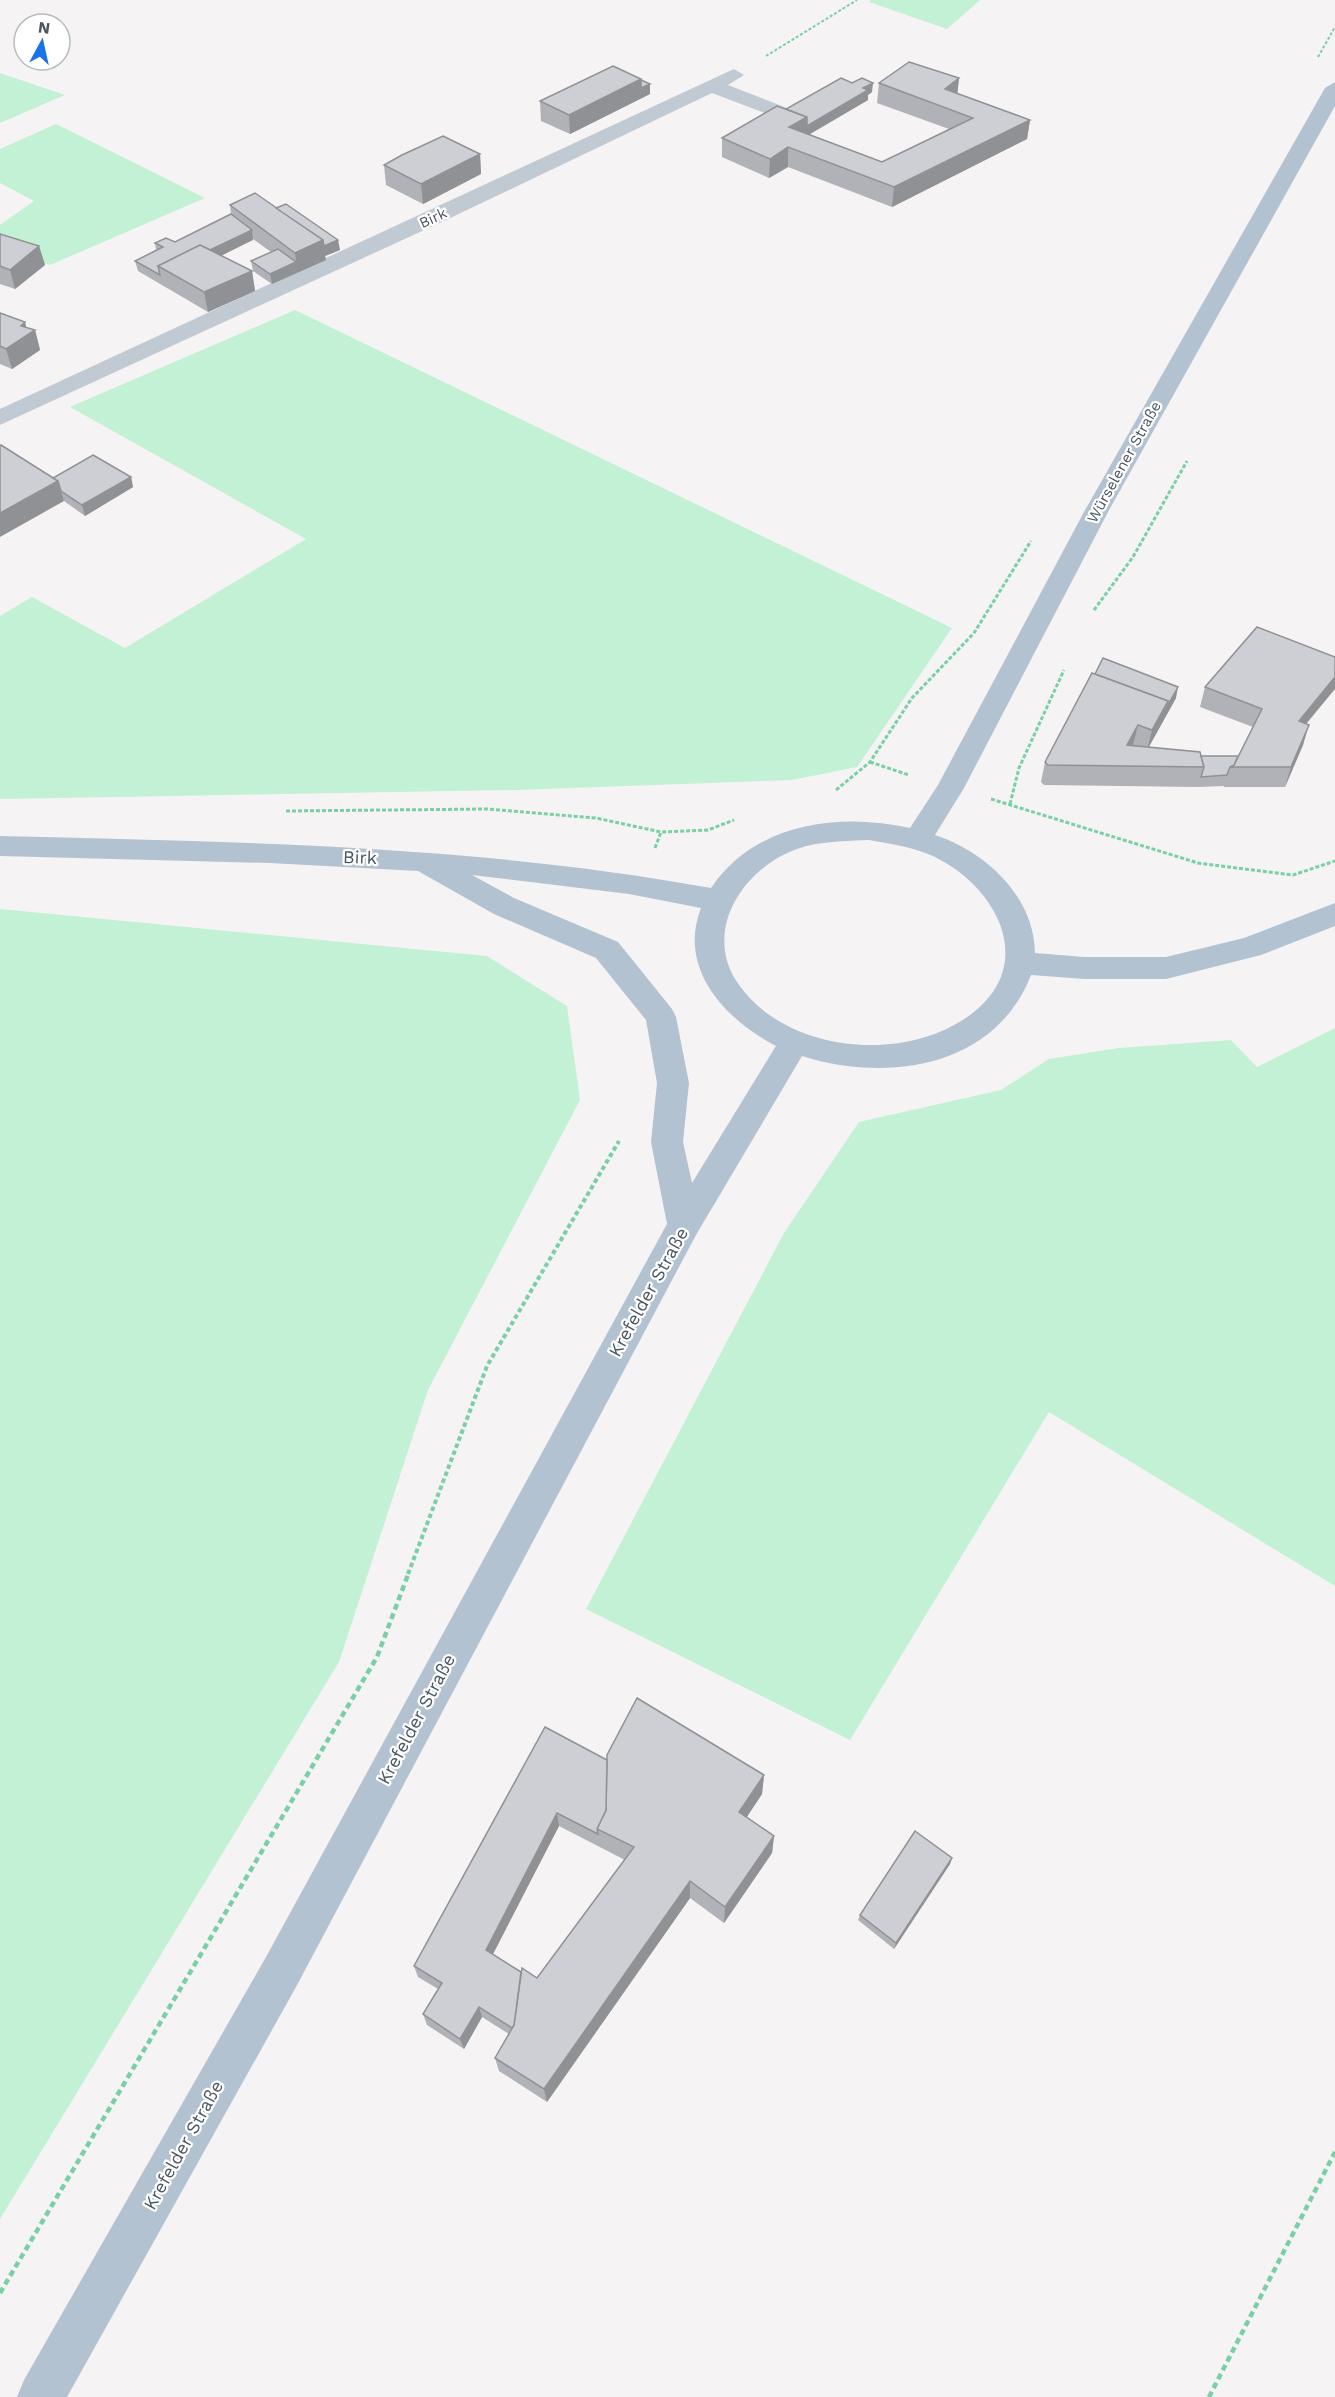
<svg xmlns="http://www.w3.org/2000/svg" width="1335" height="2397" viewBox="0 0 1335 2397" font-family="'Work Sans',sans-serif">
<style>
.green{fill:#c3f1d5}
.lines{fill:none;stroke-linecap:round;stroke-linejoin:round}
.path-far3{stroke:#7ad0a6;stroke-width:2;stroke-dasharray:3 2;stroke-linecap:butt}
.path-far2{stroke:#7ad0a6;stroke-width:3;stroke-dasharray:4 2;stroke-linecap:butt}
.path-far1{stroke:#7ad0a6;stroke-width:4;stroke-dasharray:4.5 3;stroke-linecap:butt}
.path{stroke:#7ad0a6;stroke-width:4.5;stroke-dasharray:6 4;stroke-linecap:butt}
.minor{fill:#c1cad2;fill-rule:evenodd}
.major{fill:#b3c2d1;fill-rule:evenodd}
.wall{fill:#b0b2b7;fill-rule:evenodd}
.shaded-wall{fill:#909195}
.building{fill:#cdcfd5;stroke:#909195;stroke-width:1.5}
.labels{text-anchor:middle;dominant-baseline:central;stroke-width:4.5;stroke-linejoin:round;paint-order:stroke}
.far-street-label{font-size:15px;fill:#4a5661;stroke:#fff}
.street-label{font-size:18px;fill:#4a5661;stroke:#fff}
</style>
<rect width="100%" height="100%" fill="#f5f3f3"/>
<!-- green -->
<g class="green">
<path d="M871,0H980L947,29L869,2Z"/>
<path d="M0,73L65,95L0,123Z"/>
<path d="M56,124L205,198L50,265L0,248V225L34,201L0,183V149Z"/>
<path d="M295,310L952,628L857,767L792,780L517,790L0,799V616L32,597L125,648L306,539L70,407Z"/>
<path d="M0,909L487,956L567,1006L580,1100L428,1390L339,1662L0,2219Z"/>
<path d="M1335,1028V1586L1049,1412L850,1740L586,1609L784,1233L859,1122L1001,1090L1049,1059L1119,1048L1231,1040L1257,1067Z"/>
</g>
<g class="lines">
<!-- path-far3 -->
<g class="path-far3">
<path d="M766,56L857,0"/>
<path d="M1318,57L1335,27"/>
</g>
<!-- path-far2 -->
<g class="path-far2">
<path d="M1094,610L1133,557L1187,461"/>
<path d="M870,762L909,775"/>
<path d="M836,790L870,762L912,698L974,633L1031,541"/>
<path d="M991,799L1198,863L1293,875L1335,861"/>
<path d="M1010,804L1019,768L1064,670"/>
<path d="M286,811L487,809L596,818L661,832L708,830L734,820"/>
<path d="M655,848L661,832"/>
</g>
<!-- path-far1 -->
<path class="path-far1" d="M408,1574L487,1366L619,1141"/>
<!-- path -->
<g class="path">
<path d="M0,2293L377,1657L409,1572"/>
<path d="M1209,2397L1335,2152"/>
</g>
<!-- minor -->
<path class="minor" d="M734,69L744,75L728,85L792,110L795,114L792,118H778L712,93L446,220L0,425V409Z"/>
<!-- major -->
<path class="major" d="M1335,82V106L1108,512L964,788L935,835C986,852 1034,896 1035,953L1084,957H1166L1244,938L1335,903V926L1261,955L1166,979H1084L1031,975C995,1068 887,1083 802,1056L696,1235L296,1987L67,2397H17L24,2380L266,1957L667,1224L651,1142L657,1083L646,1020L596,958L494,914L418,871L270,863L0,856V836C240,842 474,845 711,888C755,823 838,812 910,828L938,785L1084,512L1325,88ZM869,840C891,844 914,847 935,857C998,888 1038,965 970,1015C904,1064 784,1053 737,982C702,929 745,867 797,849C819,841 846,841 869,840ZM472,875L629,894L701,908C677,969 726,1020 776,1046L692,1183L683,1142L689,1083L676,1017L672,1009L618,942L514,898Z"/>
</g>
<!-- wall -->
<g class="wall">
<path d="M959,78L957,94L1030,120L1027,139L892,207L788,167L769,178L722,157V138L786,109L872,92L868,95V100L808,135L882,162L949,129L877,103L879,83Z"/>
<path d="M650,94L570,134L541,121L540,101Z"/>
<path d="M480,154L481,174L423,204L386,185L384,165Z"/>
<path d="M230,205L340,250L325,256L326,260L272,284L253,271L251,261L271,252L253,239L221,256L252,271L255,291L208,312L138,271L135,261L156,250L155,243L175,242L231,214Z"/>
<path d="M0,234L39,246L45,265L15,289L0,284Z"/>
<path d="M0,313L25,322L26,327L35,330L40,350L12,369L0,364Z"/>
<path d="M131,477L133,487L85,516L64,501L53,478Z"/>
<path d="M1095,674L1176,698L1149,747L1201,756H1238L1253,727L1200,707L1205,687L1307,724L1303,745L1285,787H1224V786L1198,787L1044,785L1041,782L1045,762Z"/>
<path d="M545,1727L607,1760L764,1775L762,1794L747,1817L774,1836L772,1853L724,1923L690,1898L547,2102L499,2071L495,2058L509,2034L482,2017L464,2049L427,2025L423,2014L438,1989L418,1977L414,1966ZM559,1826L625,1860L537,1978L521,1972L492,1954Z"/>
<path d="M952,1858L950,1864L894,1949L858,1920L860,1915Z"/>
</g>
<!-- shaded-wall -->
<g class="shaded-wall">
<path d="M959,78L957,97L945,89Z"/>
<path d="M641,79V88L650,84V94L570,134L569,115Z"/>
<path d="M873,83L872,92L868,95V100L788,147L789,127L807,117Z"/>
<path d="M1030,120L1027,139L892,207L894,187Z"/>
<path d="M788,147V167L769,178L770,159Z"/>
<path d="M480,154L481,174L423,204L421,184Z"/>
<path d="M252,230L253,240L178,277L167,271Z"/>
<path d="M323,240H338L340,250L325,256L326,260L272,284L270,274L296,262L295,253Z"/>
<path d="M39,246L45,265L15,289L10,270Z"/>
<path d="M252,271L255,291L208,312L204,292Z"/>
<path d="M25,322L28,335L35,330L40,350L12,369L6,349L21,326Z"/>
<path d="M131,477L133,487L85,516L82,505Z"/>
<path d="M58,481L64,501L0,537V513Z"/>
<path d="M1335,677V689L1292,741L1299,721Z"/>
<path d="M1178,687L1176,698L1147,750L1152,730L1168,701Z"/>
<path d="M1138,725L1133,745H1127Z"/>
<path d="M1309,725L1303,745L1285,787L1291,767Z"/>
<path d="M764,1775L762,1794L738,1830L739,1812Z"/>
<path d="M557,1813L559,1826L489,1962L486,1950Z"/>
<path d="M774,1836L772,1853L724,1923L725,1907Z"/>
<path d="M952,1858L950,1864L894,1949L896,1943Z"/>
<path d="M690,1881V1898L547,2102L544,2089Z"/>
<path d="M479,2007L482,2017L464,2049L460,2039Z"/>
</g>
<!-- building -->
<g class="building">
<path d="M909,62L959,78L945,89L1030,120L894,187L788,147L770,159L722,138L777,106L807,117L789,127L882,162L973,118L879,83Z"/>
<path d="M613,66L641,79L569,115L540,101Z"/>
<path d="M841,78L852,83L862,78L873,83L863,88L868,90L807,126V117L786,109Z"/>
<path d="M641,80L650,84L641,88Z"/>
<path d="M443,136L480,154L421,184L384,165L402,155Z"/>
<path d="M255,193L323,240L295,253L230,205Z"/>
<path d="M286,204L338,240L324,246L323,240L276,208Z"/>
<path d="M231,214L252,230L210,250L200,245L158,266L160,275L135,261L163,247L155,243L166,238L175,242Z"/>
<path d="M0,234L39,246L10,270L0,266Z"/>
<path d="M200,245L252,271L204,292L158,266Z"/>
<path d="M278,249L296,262L270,274L251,261Z"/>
<path d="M0,313L25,322L21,326L35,330L6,349L0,346Z"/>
<path d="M1,445L58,481L0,513V446Z"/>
<path d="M93,455L131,477L82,505L61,491L58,481L53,478Z"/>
<path d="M1257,627L1335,657V677L1299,721L1309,725L1291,767H1230L1234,765L1262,709L1205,687Z"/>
<path d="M1103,658L1178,687L1165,710L1168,701L1095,674Z"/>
<path d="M1092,673L1168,701L1152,730L1138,725L1127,745L1200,752L1204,767L1048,765L1045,762Z"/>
<path d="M1201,756H1238L1234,765L1230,767L1227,775L1201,777L1204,767Z"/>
<path d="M637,1698L764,1775L739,1812L774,1836L725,1907L690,1881L544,2089L495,2058L514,2025L522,1968L537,1978L634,1847L597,1829L606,1810L607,1755Z"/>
<path d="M545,1727L607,1760L606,1810L597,1829L598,1834L557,1813L486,1950L521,1972L514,2025L512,2028L479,2007L460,2039L423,2014L442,1983L414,1966Z"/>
<path d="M915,1831L952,1858L896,1943L860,1915Z"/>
</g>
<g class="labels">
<!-- far-street labels -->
<g class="far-street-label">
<text transform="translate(433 218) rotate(-25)">Birk</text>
<text transform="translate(1124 462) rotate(-61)">Würselener Straße</text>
</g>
<!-- street labels -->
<g class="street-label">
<text transform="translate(360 857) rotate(2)">Birk</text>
<text transform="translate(648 1292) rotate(-61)">Krefelder Straße</text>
<text transform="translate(416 1719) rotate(-62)">Krefelder Straße</text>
<text transform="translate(183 2145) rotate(-61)">Krefelder Straße</text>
</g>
</g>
<!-- north arrow -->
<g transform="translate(42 42) rotate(8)"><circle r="28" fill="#ffffff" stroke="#b7bbc0" stroke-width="1.5"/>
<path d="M0-4.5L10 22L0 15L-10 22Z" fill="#1a73e8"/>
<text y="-9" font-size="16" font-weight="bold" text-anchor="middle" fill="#4a5661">N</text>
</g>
</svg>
